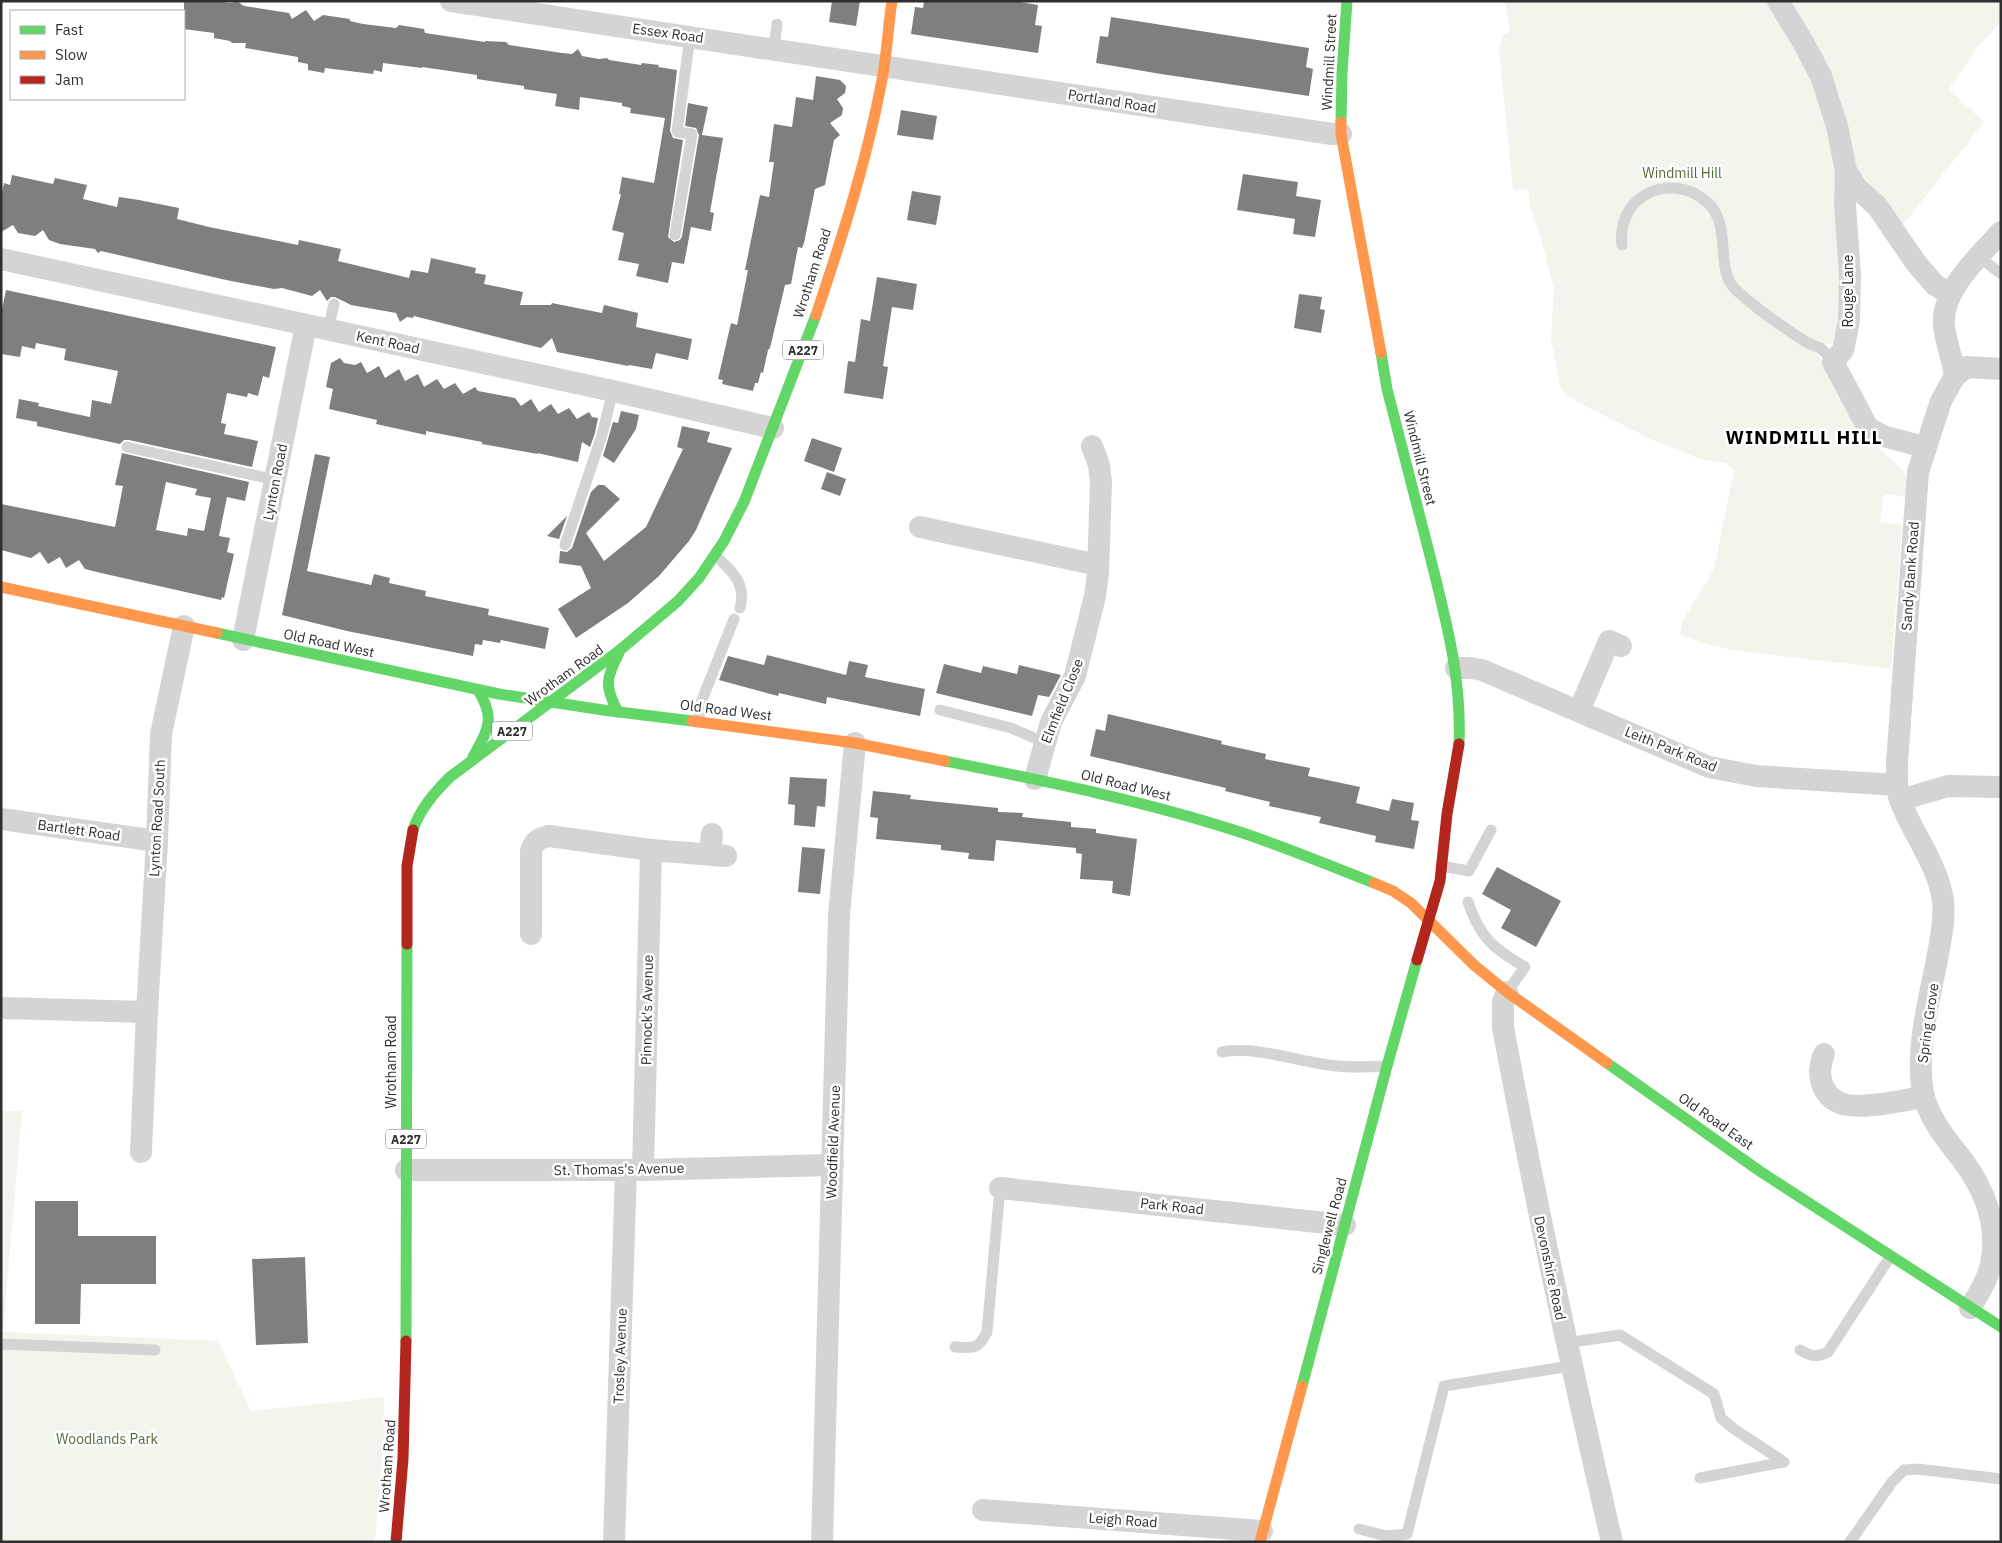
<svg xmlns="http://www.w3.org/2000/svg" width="2002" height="1543" viewBox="0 0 2002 1543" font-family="'IBM Plex Sans',sans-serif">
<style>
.green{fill:#f1f5ec}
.building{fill:#7f7f7f;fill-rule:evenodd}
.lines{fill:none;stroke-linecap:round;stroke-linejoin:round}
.lane{stroke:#d4d4d4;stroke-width:11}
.street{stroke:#d4d4d4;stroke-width:22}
.fast{stroke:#63d668;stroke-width:11}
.slow{stroke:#ff974d;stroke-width:11}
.jam{stroke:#b3261e;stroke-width:11}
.labels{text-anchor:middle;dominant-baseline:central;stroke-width:5;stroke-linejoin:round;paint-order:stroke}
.shield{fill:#fff;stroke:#6d6d6d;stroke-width:1}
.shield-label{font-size:12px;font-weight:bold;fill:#2f2f2f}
.street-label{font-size:14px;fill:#2f2f2f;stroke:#fff}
.park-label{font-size:14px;fill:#526c3a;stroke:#fff}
.district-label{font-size:19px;font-weight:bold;letter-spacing:1px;fill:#000;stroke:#fff}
</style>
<rect width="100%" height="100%" fill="#fff"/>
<!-- green -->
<g class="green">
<path d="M1505,1H1769L1812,72L1835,148L1847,301L1833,343L1826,344L1817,354L1831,371L1871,441L1903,470L1906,476L1905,497L1884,494L1880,522L1902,525L1891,669L1733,650L1706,644L1680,634L1683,620L1714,569L1734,470L1726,463L1703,460L1653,440L1576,401L1567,395L1560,387L1551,339L1554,289L1541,239L1530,206L1528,189L1513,190L1499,50L1503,36L1510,31Z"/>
<path d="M1790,1H2001V21L1980,44L1949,89L1984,122L1902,226L1859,171L1854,161L1840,97L1814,38Z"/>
<path d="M1,1111H22L3,1332L218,1341L251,1411L384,1397V1431L375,1542H1Z"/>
</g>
<!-- building -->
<g class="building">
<path d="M184,1H215L229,3L238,2L244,6L289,13L292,19L306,10L314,21L323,15L350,19V21L363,24L396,28L399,25L424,29L425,33L485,42V41L506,42L509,45L562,53L572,54L578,49L582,56L599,59L607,58L609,60L641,65L642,63L659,65L658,67L677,70L670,131L673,138L683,140L668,237L674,242L680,240L682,236L699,135L696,128L685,126L688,103L708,107L702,135L723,138L710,212L714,213L711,231L691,227L684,264L672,262L668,283L636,276L639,264L618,260L624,233L612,230L621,194H619L622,177L654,183L665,118L630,113L631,108L622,106V103L580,97L579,110L555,106L557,94L524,89V86L477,79V75L422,67V68L383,63L382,72L374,70L373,74L325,68L324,73L308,70V64L298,62V57L245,48L246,43H232L230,41L214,38V33L184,29Z"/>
<path d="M832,1H860L856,26L829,22Z"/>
<path d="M924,1H1014L1038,5L1035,25L1042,26L1038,53L911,34L915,7L923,8Z"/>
<path d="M1111,17L1309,48L1306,67L1313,69L1309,96L1161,74L1096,63L1100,36L1108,37Z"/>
<path d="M816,76L840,80L846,86L845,93L837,99L843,108L842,115L830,123L840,135L834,140L825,185L815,189L804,243L802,248L798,247L791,284L785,285L770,348L768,350L763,373L761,372L758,383H755L753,391L722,384L723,380L718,379L731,323L737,325L748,270H745L760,195L769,197L774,162H769L774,124L792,127L796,97L813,100Z"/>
<path d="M901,110L937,116L933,140L897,135Z"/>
<path d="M1243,174L1298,182L1296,196L1321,200L1315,237L1293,234L1295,219L1237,210Z"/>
<path d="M12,175L53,184L55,178L87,185L83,199L117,207L119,197L139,200L179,208L177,219L209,227L298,245L299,240L341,249L338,261L409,278L411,270L428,273L431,258L476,268L475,273L486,275L484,284L523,292L520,305H551L552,303L602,313L604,305L638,313L636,327L692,339L688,360L656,353L652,369L629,365L628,366L557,352L552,338L541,348L414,316L413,318L407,317L400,322L396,313L351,305L335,297H331L327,301L320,290L312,296L282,288L274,289L226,280L101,251L98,253L95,249L60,244L49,240L43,230L35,236L18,233L13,225L1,232V197L4,183L10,185Z"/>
<path d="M912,191L941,196L936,225L907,220Z"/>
<path d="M877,277L917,284L913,310L892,307L883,366L888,367L883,399L844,393L848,361L855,362L861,319L870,321Z"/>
<path d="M6,290L276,347L269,378L263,376L258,396L248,393L247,397L227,393L221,423L226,424L224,434L258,441L252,467L129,440H124L120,444L37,426V422L16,418L19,399L39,403L38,406L90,417L92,400L111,404L118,371L64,360L66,349L36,343L35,349L22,346L20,357L1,354V314Z"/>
<path d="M1299,294L1322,297L1320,309L1325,310L1321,333L1294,328Z"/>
<path d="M340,358L344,363L355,365L361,362L367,373L379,366L385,378L399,369L405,381L418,374L424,387L437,379L444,389L455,383L463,394L475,387L478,391L515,398L521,406L531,399L539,412L551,404L558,414L569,408L577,419L589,412L592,417L598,418L595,433L590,447L582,442L578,462L537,453L538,454L482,444V442L426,431V435L376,424L377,420L329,409L333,389L326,387L331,363Z"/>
<path d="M621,411L639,415L636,429L614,463L603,456L613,422L618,423Z"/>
<path d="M682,426L710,432L707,442L732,448L696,530L689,541L659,576L628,603L576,638L558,609L591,588L581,566L559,563L560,551L567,552L572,548L591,492L598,485H604L620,499L586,533L604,561L646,527L683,449L677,447Z"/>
<path d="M812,438L842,448L834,472L804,461Z"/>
<path d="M122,453L249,482L245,501L227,497L219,536L230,538L227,552L234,554L224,598L222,597L221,600L101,573L85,569L79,560L66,568L60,557L48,564L40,552L31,558L1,550V504L115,527L123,486L115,485ZM166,482L197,489L195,495L211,498L204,531L188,528L187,536L156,530Z"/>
<path d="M315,454L330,457L307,571L371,585L374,574L390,578L389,583L426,591L425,596L489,609L488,615L549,628L545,649L501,640L500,643L483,640L482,645L475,644L473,656L347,631L282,615Z"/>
<path d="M827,472L846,479L840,496L821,489Z"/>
<path d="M567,516L559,539L547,536Z"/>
<path d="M767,655L846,675L849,661L868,665L865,677L925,689L920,716L827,697L826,704L779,693L778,696L719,680L728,656L764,665Z"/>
<path d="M944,664L981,673L983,666L1017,674L1019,665L1061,675L1049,697L1038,695L1032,716L936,693Z"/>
<path d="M1108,714L1222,741L1221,744L1266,754L1265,759L1310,768L1308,776L1360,787L1356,803L1389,811L1392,799L1414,803L1411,820L1419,821L1414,849L1375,842L1376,836L1319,823L1321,817L1269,806L1270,802L1225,791L1226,788L1090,756L1096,729L1105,731Z"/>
<path d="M790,777L827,779L825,807L817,806L815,827L794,825L795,805L788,804Z"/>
<path d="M873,791L911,795L910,799L998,808V812L1023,813L1022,817L1071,822V827L1096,829V833L1137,839L1130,896L1112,893L1113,881L1080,879L1082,854L1076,853V848L996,840L994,861L968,859L969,853L941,850V845L876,839L878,818L870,817Z"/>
<path d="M802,847L825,849L820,894L798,892Z"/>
<path d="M1497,867L1561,901L1536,947L1501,928L1511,910L1482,894Z"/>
<path d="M35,1201H78V1236H156V1284H81L80,1324H35Z"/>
<path d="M305,1257L308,1343L256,1345L252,1259Z"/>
</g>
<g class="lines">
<!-- lane -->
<g class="lane">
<path d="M774,49L777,24"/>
<path d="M675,235L692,134L677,132L690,37"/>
<path d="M1622,245C1616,196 1670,170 1707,202C1733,224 1714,271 1736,290C1756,308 1784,328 1806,342C1811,345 1816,346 1820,348C1825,351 1829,358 1833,362"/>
<path d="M1979,257L2001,274"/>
<path d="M328,330L334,304"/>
<path d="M127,447L276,480"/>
<path d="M565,545L602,435L613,391"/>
<path d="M716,556C732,571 747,584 740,608"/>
<path d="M940,710L1011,728L1044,742"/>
<path d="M699,722L700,705L734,619"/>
<path d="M1441,866L1469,871L1491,830"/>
<path d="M1468,902C1480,938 1494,949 1525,967L1507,992"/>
<path d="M1222,1052C1259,1046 1293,1061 1329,1065C1348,1068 1367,1067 1387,1066"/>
<path d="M1566,1343L1620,1335L1714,1394L1721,1418L1734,1429L1784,1462L1700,1478"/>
<path d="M1,1344L155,1350"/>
<path d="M955,1347C974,1348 978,1350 987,1332L1000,1188"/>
<path d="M1800,1350C1810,1356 1816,1358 1828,1352L1890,1257"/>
<path d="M1359,1529L1386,1536L1407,1534L1444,1386L1571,1366"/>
<path d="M1850,1542L1892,1482L1904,1470L1918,1469L2001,1479"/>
</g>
<!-- street -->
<g class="street">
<path d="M451,1L1332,134H1341"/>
<path d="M1778,1L1803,42L1821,76L1837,126L1846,171L1845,204L1850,275L1849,321L1843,350L1833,362L1868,428L1883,436L1924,447"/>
<path d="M1846,171L1857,188L1877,206L1916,263L1935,285L1950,294"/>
<path d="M1,259L613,391L773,428"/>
<path d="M1955,376C1953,359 1946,343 1944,326C1940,292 1979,256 2001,232"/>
<path d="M920,527L1098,565"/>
<path d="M243,640L306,325"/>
<path d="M1456,668H1471L1482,670L1709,767L1756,776L1897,785"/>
<path d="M1579,711L1609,641L1621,646"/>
<path d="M1035,779L1051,722L1075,676L1095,596L1098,574L1101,482L1099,465L1092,446"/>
<path d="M1900,800L1948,786L2001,787"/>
<path d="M1,819L157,841"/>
<path d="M710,854L712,834"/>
<path d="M531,934V851C534,841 539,838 549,836L651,850L726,856"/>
<path d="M1507,992L1503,1002V1027C1535,1200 1572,1371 1612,1542"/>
<path d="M1,1008L147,1012"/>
<path d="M1824,1054C1815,1075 1822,1101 1848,1105C1867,1108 1905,1101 1924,1096"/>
<path d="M141,1152L147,1012L157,841L161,734L184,626"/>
<path d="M406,1170H643L833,1165"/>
<path d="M643,1170L651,850"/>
<path d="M1000,1188L1345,1225"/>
<path d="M1970,1308C1979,1294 1988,1279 1991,1264C1999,1225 1984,1188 1961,1158C1946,1139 1928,1117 1923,1093C1915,1048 1930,998 1938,954C1941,937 1945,919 1943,901C1938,864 1913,835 1900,800C1896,789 1897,775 1897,763L1918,472L1941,401L1955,376L1967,367L2001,369"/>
<path d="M983,1510L1262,1531"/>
<path d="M614,1542L626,1170"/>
<path d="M822,1542L839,915L855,743"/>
</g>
<!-- fast -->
<g class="fast">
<path d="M1341,122L1342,73L1347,1"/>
<path d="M1381,353L1387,389C1401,443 1415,498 1429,552C1445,617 1462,676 1459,744"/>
<path d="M217,633L499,694L603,710L692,721"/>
<path d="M618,712C604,686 606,678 619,653"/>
<path d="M473,757C488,729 496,719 478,690"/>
<path d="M945,761C1045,781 1146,801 1243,833C1287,848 1331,866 1374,883"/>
<path d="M413,830C420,809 434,793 450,777L620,650L678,601L699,578L724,541L744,502L816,315"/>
<path d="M1607,1063L1761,1172L2001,1327"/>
<path d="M406,1341L407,944"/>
<path d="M1302,1386L1387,1066L1417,960"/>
</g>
<!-- slow -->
<g class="slow">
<path d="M1341,122V134L1381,353"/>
<path d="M816,315C842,238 867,160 882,80C887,54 888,27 892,1"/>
<path d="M1,587L217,633"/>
<path d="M692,721L855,743L945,761"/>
<path d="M1374,883L1393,891L1411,903L1474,965L1507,992L1607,1063"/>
<path d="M1260,1542L1302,1386"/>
</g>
<!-- jam -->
<g class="jam">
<path d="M407,944V866L413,830"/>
<path d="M1417,960L1440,881L1447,814L1459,744"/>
<path d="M396,1542L403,1459L406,1341"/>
</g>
</g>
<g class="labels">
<!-- shield labels -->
<g class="shield">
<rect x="783" y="340.5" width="40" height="19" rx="4"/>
<rect x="492" y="721.5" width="40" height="19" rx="4"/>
<rect x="386" y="1129.5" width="40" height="19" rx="4"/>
</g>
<g class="shield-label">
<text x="803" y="350">A227</text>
<text x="512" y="731">A227</text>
<text x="406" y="1139">A227</text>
</g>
<!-- street labels -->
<g class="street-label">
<text transform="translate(668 33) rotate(8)">Essex Road</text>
<text transform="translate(1329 62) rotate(-87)">Windmill Street</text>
<text transform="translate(1112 101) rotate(9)">Portland Road</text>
<text transform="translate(812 273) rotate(-72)">Wrotham Road</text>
<text transform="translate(1848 291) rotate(-90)">Rouge Lane</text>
<text transform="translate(388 342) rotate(12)">Kent Road</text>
<text transform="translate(1420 458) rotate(76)">Windmill Street</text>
<text transform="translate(275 482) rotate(-79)">Lynton Road</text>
<text transform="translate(1910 576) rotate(-86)">Sandy Bank Road</text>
<text transform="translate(329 643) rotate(12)">Old Road West</text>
<text transform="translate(564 675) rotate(-36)">Wrotham Road</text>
<text transform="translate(1062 701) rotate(-68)">Elmfield Close</text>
<text transform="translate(726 710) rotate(7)">Old Road West</text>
<text transform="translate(1671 749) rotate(22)">Leith Park Road</text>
<text transform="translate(1126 785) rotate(14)">Old Road West</text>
<text transform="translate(157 818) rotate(-87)">Lynton Road South</text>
<text transform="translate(79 830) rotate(8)">Bartlett Road</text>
<text transform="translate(647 1010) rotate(-89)">Pinnock's Avenue</text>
<text transform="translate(1928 1023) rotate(-82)">Spring Grove</text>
<text transform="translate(391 1062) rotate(-90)">Wrotham Road</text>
<text transform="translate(1716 1121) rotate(35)">Old Road East</text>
<text transform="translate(833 1142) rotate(-88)">Woodfield Avenue</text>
<text transform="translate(619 1169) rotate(-1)">St. Thomas's Avenue</text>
<text transform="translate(1172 1206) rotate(6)">Park Road</text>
<text transform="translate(1329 1226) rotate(-75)">Singlewell Road</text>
<text transform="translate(1550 1268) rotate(78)">Devonshire Road</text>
<text transform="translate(620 1356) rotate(-88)">Trosley Avenue</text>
<text transform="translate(387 1466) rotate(-86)">Wrotham Road</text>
<text transform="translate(1123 1520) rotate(4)">Leigh Road</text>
</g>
<!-- park labels -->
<g class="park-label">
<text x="1682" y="173">Windmill Hill</text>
<text x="107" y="1439">Woodlands Park</text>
</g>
<!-- district labels -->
<g class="district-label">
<text x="1804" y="437">WINDMILL HILL</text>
</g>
</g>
<!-- border -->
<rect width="2002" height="1543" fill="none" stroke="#2f2f2f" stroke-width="5"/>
<!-- legend -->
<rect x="10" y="10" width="175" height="90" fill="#ffffff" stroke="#acacac"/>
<rect x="20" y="26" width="25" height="8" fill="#63d668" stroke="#acacac"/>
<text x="55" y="35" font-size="15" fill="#2f2f2f">Fast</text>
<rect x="20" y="51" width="25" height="8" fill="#ff974d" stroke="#acacac"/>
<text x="55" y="60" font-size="15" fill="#2f2f2f">Slow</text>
<rect x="20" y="76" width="25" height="8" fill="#b3261e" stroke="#acacac"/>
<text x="55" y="85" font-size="15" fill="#2f2f2f">Jam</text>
</svg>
